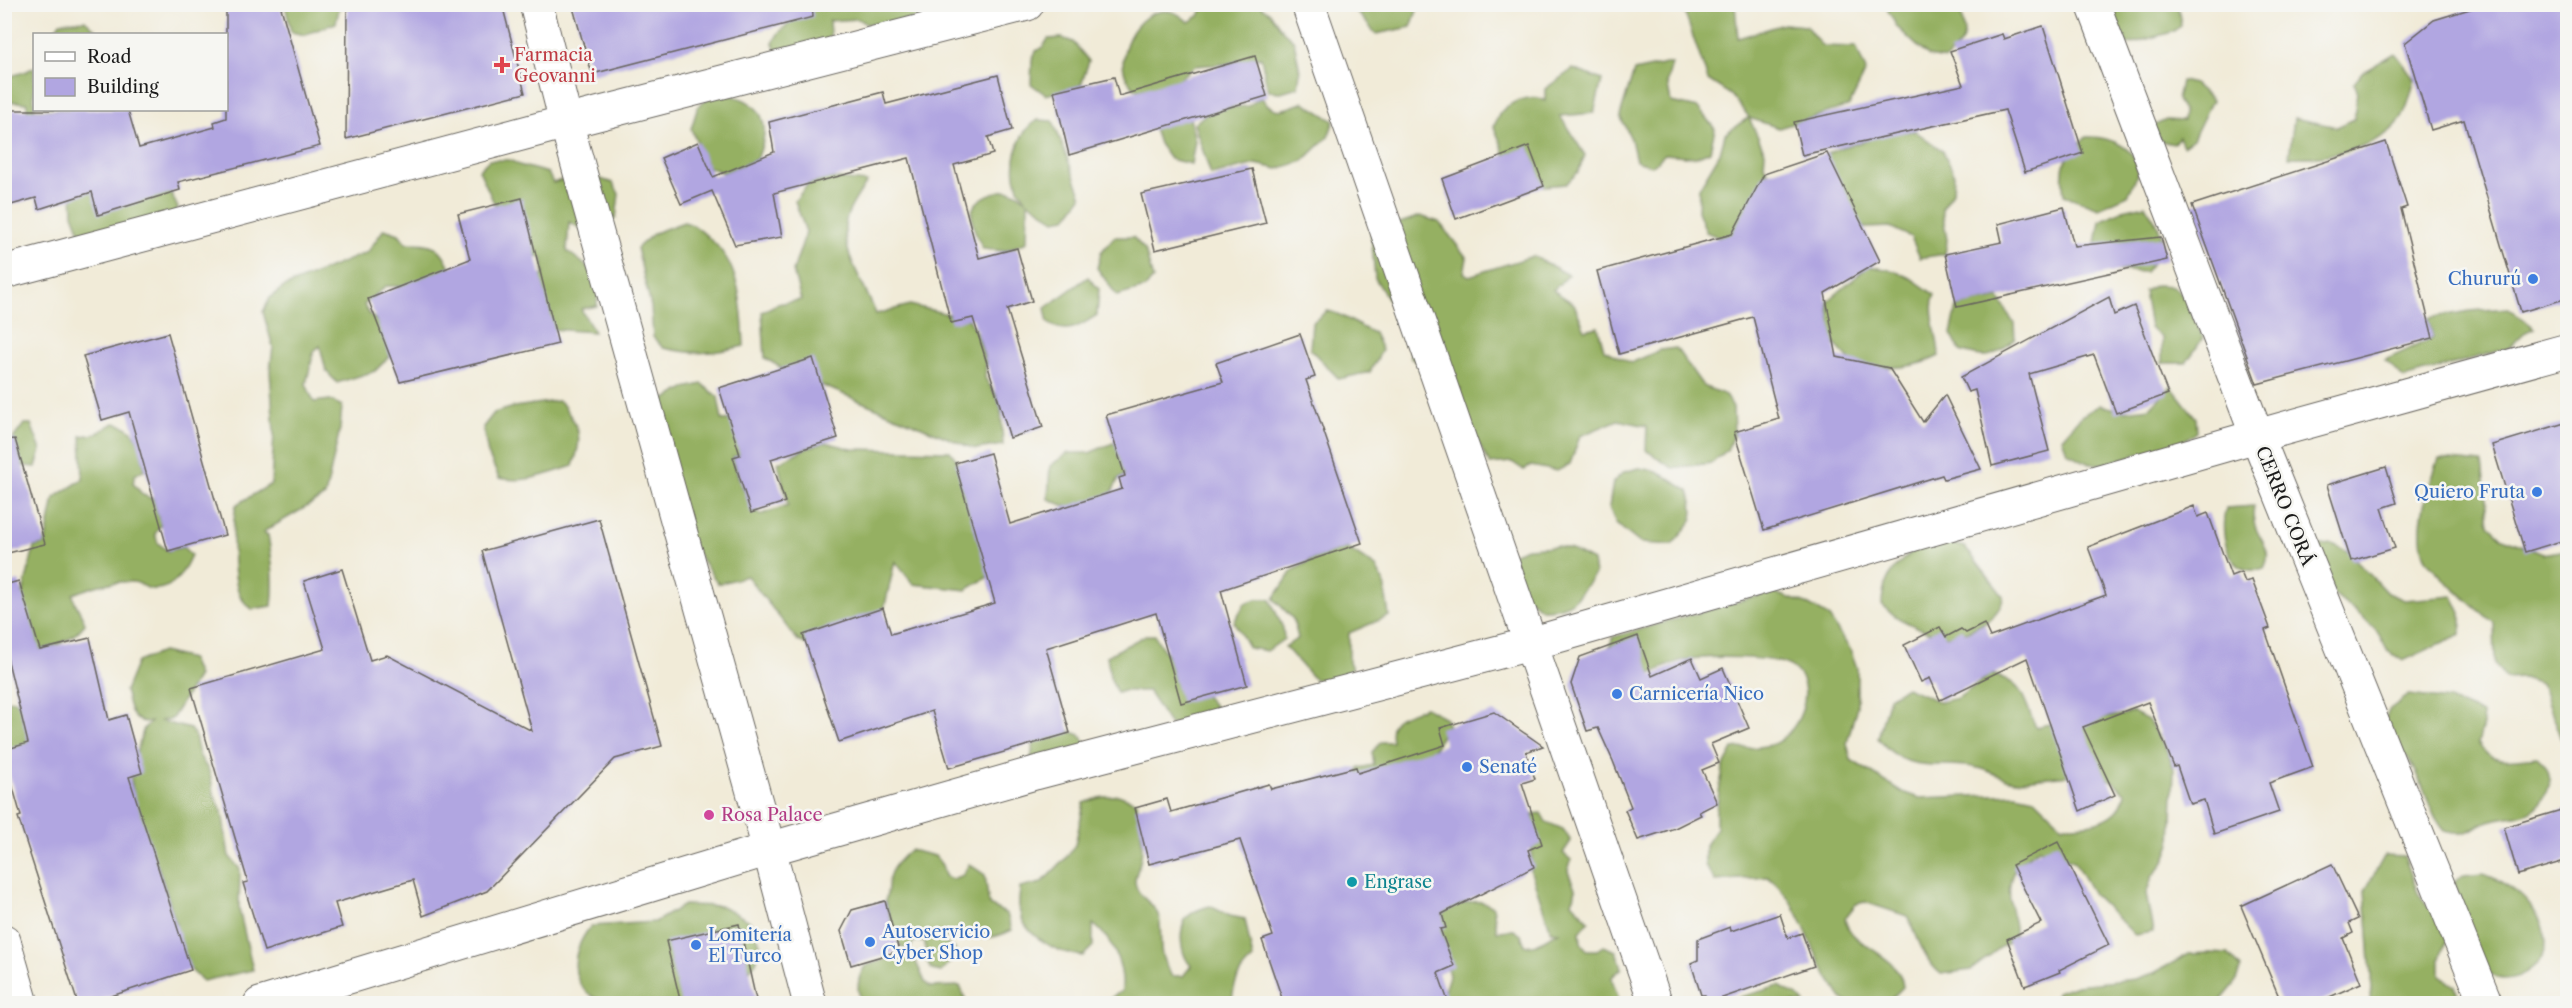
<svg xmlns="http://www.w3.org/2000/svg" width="2572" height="1008" viewBox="0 0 2572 1008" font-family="'Libre Caslon Text',serif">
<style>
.forest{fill:#95b062;stroke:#58663f;stroke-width:1.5}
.building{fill:#b1a6e1}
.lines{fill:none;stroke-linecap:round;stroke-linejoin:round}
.minor-casing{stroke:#67645e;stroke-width:35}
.major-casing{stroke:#67645e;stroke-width:35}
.minor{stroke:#fff;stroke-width:33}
.major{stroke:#fff;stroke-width:33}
.health-dot{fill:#e0444e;stroke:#f6f6f2;stroke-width:2}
.shop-dot{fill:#3f7fe0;stroke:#f6f6f2;stroke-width:2}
.hotel-dot{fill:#d1479c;stroke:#f6f6f2;stroke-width:2}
.culture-dot{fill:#0f9aa8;stroke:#f6f6f2;stroke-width:2}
.labels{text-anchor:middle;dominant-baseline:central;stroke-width:5;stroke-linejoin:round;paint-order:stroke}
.health-label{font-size:18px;fill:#be3a42;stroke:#f6f6f2;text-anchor:start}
.shop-label{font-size:18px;fill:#366cbe;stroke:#f6f6f2;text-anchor:start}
.street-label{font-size:18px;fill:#1c1c1c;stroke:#f6f6f2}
.hotel-label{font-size:18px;fill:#b23c85;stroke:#f6f6f2;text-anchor:start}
.culture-label{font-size:18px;fill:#0d838f;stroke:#f6f6f2;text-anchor:start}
</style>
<rect width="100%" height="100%" fill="#f6f6f2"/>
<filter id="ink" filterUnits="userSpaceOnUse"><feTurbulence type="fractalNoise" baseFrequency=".0167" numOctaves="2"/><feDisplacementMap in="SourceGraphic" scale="12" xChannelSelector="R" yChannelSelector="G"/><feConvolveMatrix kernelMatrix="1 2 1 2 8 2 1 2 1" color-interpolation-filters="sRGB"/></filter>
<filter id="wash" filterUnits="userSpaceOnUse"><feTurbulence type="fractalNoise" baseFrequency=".008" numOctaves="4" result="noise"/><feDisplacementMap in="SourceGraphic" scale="24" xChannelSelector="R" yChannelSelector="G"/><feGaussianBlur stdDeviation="1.35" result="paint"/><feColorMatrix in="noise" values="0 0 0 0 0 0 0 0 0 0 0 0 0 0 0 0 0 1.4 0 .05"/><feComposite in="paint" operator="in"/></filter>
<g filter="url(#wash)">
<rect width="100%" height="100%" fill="#f1ebd8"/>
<!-- forest -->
<g class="forest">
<path d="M285,5V4L340,5L336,23L304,35L291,32Z"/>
<path d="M810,5H935L938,13L894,23L866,24L858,19L829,21L831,46L779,58L773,43C780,26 795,20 810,13Z"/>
<path d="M1204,5H1259L1271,14L1283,31L1294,41L1300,72L1298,87L1281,92L1268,91L1261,57L1225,64L1195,66L1181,77L1195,141L1191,164L1170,159L1159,144L1150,117L1157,88L1137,90C1134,87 1129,83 1127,79C1113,52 1140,3 1173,12C1178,13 1184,19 1189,22L1199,16Z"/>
<path d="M1351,5H1419L1411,27L1376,34Z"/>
<path d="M1682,5H1735L1738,38L1784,24L1806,26L1822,46L1856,47L1866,71L1849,106L1779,128L1749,118L1765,152L1764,166L1775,183L1820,157L1842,147L1866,141L1881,133L1915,131L1943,151L1954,174L1953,192L1942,209L1947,240L1945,254L1920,258L1911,237L1890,227L1865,228L1854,224L1734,244L1706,232L1698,211L1699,188L1720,153L1725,134L1749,117L1731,95L1708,80Z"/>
<path d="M1885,5H1981L1961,14C1967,41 1965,39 1946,59L1928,56L1897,27Z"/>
<path d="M2107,5H2178L2181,26L2172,32L2126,45Z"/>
<path d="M85,20L96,30L93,34H53L60,22Z"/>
<path d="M1062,38L1073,42L1089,61L1081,85L1046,95L1031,84L1032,60L1036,51L1043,47L1048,39Z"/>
<path d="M2395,53L2415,79C2411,93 2407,112 2398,123C2377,149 2321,159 2289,157L2294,118L2337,127L2354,119L2357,90L2354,83L2363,72Z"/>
<path d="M1666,64H1672L1667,82L1671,102L1698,108L1715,129L1710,151L1696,157L1665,154L1652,166L1636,161L1631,139L1620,116L1634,71Z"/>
<path d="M34,67V110H72L69,115L28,129L27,103L5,101V78L27,71Z"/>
<path d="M1573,69L1602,80L1594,113L1560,116L1585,155L1578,172L1566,184L1544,186L1519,178L1508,170L1502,146L1494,127C1496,122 1498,116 1500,113C1509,102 1533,92 1545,101V89Z"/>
<path d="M2181,81L2194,84L2212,100L2193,139L2183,146L2179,137L2173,144L2161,141L2153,126L2166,120L2183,121L2184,112L2177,100Z"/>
<path d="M716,93C758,97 775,118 757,159L724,173L708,167L691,129L698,106Z"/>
<path d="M1261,97C1275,117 1285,109 1304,102L1334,121L1328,137L1303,161L1278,169L1256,164L1211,175L1194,124L1206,114L1225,108L1248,106Z"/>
<path d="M1038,120L1053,121L1082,197L1066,218L1055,220L1028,202L1027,242L1004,251L983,249C978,238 971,226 972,213C973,198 1002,186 1014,192C1018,193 1023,198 1026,200C1024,196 1020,192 1018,188C1010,166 1016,132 1038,120Z"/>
<path d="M2087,137C2108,136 2138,147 2137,172C2137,179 2131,189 2128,195L2099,208L2064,195C2060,168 2063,152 2087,137Z"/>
<path d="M489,160H510L519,165L548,173L553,183L581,173L613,183L619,194L616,218L589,233L569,222L567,251C593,271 600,272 597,306L581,309L594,332L549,329L397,349L375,371L337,383L326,371L320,346L314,351L306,384L314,402L330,400L342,406L340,429L325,496L263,532L268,535C272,559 275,582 272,606L252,609C248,606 244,602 242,599C231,583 232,525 236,505L271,484L274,433L270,370L273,347L263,312L270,298L284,287L368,252L384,229L399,234L406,243C432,243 442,244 451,271L415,287L386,286L364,305L369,314L389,331L544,275L542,258L525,252L493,201L479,170Z"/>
<path d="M830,178L867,182C860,193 849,207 846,220C839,249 866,286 876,314L910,305L969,319L979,339L986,364L985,378L998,398L1001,409L1003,445L976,449L967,446L783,369L765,358L762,312L777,304L801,300L793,271L806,232L795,201L808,184Z"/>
<path d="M166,182L178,208L165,227L83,240L73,214L72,192Z"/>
<path d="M2145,205C2165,235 2169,243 2145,272L2110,270L2096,243L2100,221L2123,210Z"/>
<path d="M1420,216L1439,222L1467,258L1464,273L1469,276L1533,256L1569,275L1553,290L1574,304L1585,330L1598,327L1604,350L1631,363L1660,350L1676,348L1703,386L1726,395L1733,407L1734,433L1727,450L1712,463L1672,468L1646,450L1647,426L1618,420L1580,436L1570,464L1557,471L1531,466L1524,470L1512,462L1490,464L1456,404L1461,389L1448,385L1411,358L1409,334L1375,278L1371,233Z"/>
<path d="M684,222C694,224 700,230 708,237C741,264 742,306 744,346C711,354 696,355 663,348L653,337L651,307L637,248L654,233Z"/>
<path d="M1114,237H1133L1145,250L1153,279L1145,288L1117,296L1097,268L1101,252Z"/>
<path d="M1869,266L1895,271L1912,279L1935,295C1927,309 1939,339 1939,356C1914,370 1884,368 1856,367L1831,340L1828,301Z"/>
<path d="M1088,277L1099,289L1097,315C1080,326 1067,336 1048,323L1045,308Z"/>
<path d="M2156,285L2173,286L2185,298L2203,338L2186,363H2162V337L2150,328L2144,291Z"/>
<path d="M1999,298L2014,324L2015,339C1994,358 1987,360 1960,351L1951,334L1957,307C1972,302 1984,301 1999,298Z"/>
<path d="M2508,308L2534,328L2524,333L2509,348L2404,378L2385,360L2433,338L2428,318L2470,311Z"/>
<path d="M1327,311C1341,312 1358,327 1374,333L1382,350L1370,372L1339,379L1310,349L1312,323Z"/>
<path d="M702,384L718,397L722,420L765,417L756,449L733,457L740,484L760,515L788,505L778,463L804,449L826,442L852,449L950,451L989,503L988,577L966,590L913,584L895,561L878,636L816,649L798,641L747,576L718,584L680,527L660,402L685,388Z"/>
<path d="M2171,386L2196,418L2197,431L2183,441L2104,464H2089L2067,452L2062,438L2081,416L2100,405L2124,411L2150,408Z"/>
<path d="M557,401L561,402C579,428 584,435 573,466C548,474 524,484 499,478L488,454L483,427L494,413L514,407Z"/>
<path d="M114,423C141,428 139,446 145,469L135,475L133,483L143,495L154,499L161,524L155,534L158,543L168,551L183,547L191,555C183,573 174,591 151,589C145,588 139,582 133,582C113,580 90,587 73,594C74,606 82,612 85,624C70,643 52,647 30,653L16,598L23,593L34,547L45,544L54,498L83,479L81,436L96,434Z"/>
<path d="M24,424H31L41,450L36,467L24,466L9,457V444Z"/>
<path d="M1113,443L1144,446L1143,466L1119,478L1112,492L1085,510L1065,506L1048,499L1050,466L1068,453H1089Z"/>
<path d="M2439,459L2482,463L2489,525L2503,538L2543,554L2567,550V739H2562L2541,684L2523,678L2506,679L2495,664L2494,623C2479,610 2429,570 2424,554C2414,525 2429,486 2439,459Z"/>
<path d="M1639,468L1657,471L1689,491C1698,520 1691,523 1672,545L1640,543L1616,524L1609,507L1613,482L1624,472Z"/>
<path d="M2254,506C2248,537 2277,544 2264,568C2229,581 2218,534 2226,508Z"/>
<path d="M1930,542L1949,543L1965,547L2003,596C2002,609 1993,617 1982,624C1953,640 1946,639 1917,627C1903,621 1892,616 1882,605C1882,573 1903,556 1930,542Z"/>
<path d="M2332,544L2348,551L2387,593L2404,600L2453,596L2461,613V634L2403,661L2387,650L2378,633L2365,619L2334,594L2313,546Z"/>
<path d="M1557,546L1572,550L1593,561L1595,574C1575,599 1575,609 1541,609L1526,596L1506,556L1527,548Z"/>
<path d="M1347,548L1376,567L1384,583L1389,616L1349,633V662L1352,668L1335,681L1314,679L1285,647L1298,638L1293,619L1274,599L1292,571L1315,558Z"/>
<path d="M1772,592L1809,605L1828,616L1850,649L1857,668V706L1847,743L1851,760L1902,792L1919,798L2016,794L2034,798L2062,825C2081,825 2103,825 2117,811C2121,807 2123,799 2126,794C2121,790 2117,784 2112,781C2089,767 2044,780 2017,780C2000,779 1993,771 1978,768C1938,759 1909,778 1878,738L1889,697L1906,687L1940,702L1958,698L1991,674C2026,683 2022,698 2036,727C2068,719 2101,722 2133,712L2148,720L2167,751L2174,769L2171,844L2164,862L2152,877L2146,894L2153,932L2135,935L2093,894L2074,861L2039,849C2012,864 2006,879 2011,909C2013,919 2017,926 2014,937L1971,970L1941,974C1922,959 1919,937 1907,916L1865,902L1856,904L1845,918C1849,949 1900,951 1903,987L1887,1003C1876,1003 1855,1008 1845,1001C1840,998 1836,988 1832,983C1807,947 1804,905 1768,877L1715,881L1705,865V845L1716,829V811L1723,768L1733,749C1745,748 1758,748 1770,745C1798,737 1819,688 1793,668C1777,655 1705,656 1684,660C1673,662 1661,669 1651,674L1606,655L1613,637Z"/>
<path d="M1256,599H1270L1283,628L1284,639L1267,651L1249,648L1234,622L1245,603Z"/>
<path d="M1146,635H1155C1168,663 1197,684 1216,708L1210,718L1170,725L1148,691H1123L1117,693L1110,677L1107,656Z"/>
<path d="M162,652L191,659L198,676L172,719L160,721L190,729L195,736L199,755L210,773L214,795L222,811L229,856L240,869L239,909L253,970L203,981L176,957V923L159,869L137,818L130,772L144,728L151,722C129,723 131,709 125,691L137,662Z"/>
<path d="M2409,695L2449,700L2482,714L2483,725L2478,743C2490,766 2515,759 2537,757C2547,765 2552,774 2548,786C2539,821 2517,813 2489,821C2470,827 2469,838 2445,831C2426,810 2422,772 2406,756C2401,751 2393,748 2386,744L2381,726L2390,709Z"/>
<path d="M14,700L38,720L25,761L5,764L4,701Z"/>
<path d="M1425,707L1446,718L1448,726L1426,761L1353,782L1359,768L1374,765L1372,752L1381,742H1392C1387,713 1406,716 1425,707Z"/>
<path d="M1058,727L1080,735L1090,747L1030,763L1034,743Z"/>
<path d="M1118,795L1137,802C1139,820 1145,844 1140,862C1138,872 1132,879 1137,889C1143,901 1159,906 1160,923C1162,947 1157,953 1172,976H1183L1191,966C1181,955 1178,935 1185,920C1190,912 1202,908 1210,906L1230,916L1245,919L1253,959C1239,971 1235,980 1232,999L1237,1003H1107L1113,996L1122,991C1124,966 1113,939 1093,924V946L1083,956C1058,954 1021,935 1019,907C1018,901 1020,894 1020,888L1041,883L1066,858L1075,845L1084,803L1098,798Z"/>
<path d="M1541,813L1546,822L1563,829L1571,841L1563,853L1571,860L1568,871C1571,883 1580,888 1572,902L1589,921L1580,932L1581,943L1587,950H1597L1603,946L1616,951L1622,968L1612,977C1613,988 1619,993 1619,1003H1446L1444,991L1449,976L1438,923L1445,910C1461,904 1478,896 1493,907L1497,931L1514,930L1521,935L1525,945H1535L1559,932L1551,931L1531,872L1533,814Z"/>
<path d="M910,850L935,856L942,865L945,876L952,879L963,875L969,864L985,875L989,905L1007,914L1012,930C984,944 972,935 944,937L943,942L955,949L956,956L941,972L932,970C924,960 926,955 925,942L914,941L909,950L901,947L894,933L885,901C889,892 887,881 891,872C895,864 903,856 910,850Z"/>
<path d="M2385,855L2404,856L2418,893L2440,922L2446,940L2440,958V975L2455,985L2460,1003H2369L2372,990L2365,891Z"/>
<path d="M2482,874C2493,876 2501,882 2511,888C2535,904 2563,944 2532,968C2524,975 2515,979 2503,979C2494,978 2485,971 2478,967L2454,881L2463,876Z"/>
<path d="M684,905L722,906L748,920L754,927L761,947L756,962L734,988L703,1003L612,1004C569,995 566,956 591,926L655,922Z"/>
<path d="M2209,953L2228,954L2241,968L2234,985L2219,1003H2054L2057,992L2076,985L2135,979L2154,973L2189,954Z"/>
<path d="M893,957H914L925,982L930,987L960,986L967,1003H862C856,990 857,978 865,966Z"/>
<path d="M1779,986L1796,995L1805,1003H1730L1740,997Z"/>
</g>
<g id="blocks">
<!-- building -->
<g class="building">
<path d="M226,4H280L320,146L178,182L180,190L98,215L92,192L39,209L36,198L4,207V110H128L139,148L215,127L214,122L226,118Z"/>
<path d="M347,4H502L525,93L346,139Z"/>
<path d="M572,4H812L813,17L592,74Z"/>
<path d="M2486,4H2568V298L2521,312L2464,120L2431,130L2405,43L2434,20Z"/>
<path d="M2043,26L2083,153L2025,172L2005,110L1802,155L1794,122L1963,85L1950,51L2002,34L2004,39Z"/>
<path d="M1255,56L1267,96L1069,155L1054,91L1114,77L1119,96Z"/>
<path d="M998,75L1012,130L988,137L993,154L954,165L979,258L1017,248L1032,301L1007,309L1043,427L1010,438L973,318L951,323L909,158L774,193L782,237L735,245L712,191L681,204L661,158L698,142L713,177L774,152L769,122L883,92L886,104Z"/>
<path d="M2386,142L2407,207L2401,209L2433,338L2257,384L2192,205Z"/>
<path d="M1529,146L1544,186L1456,219L1442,179Z"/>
<path d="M1827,153L1880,261L1825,293L1837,357L1889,368L1923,422L1945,395L1981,469L1944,479L1942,475L1764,530L1734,432L1779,419L1753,317L1619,354L1597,271L1732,234L1764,174Z"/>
<path d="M1252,169L1266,223L1155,250L1141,194Z"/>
<path d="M522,198L558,344L400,382L368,299L470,259L458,214Z"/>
<path d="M2064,207L2074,246L2161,237L2167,260L1957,307L1945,254L2002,242L1998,224Z"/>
<path d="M2109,297L2114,315L2134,306L2168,394L2116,413L2094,355L2029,374L2049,451L1992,466L1975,390L1968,392L1961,377Z"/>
<path d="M168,333L225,535L168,551L129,412L102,420L83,356Z"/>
<path d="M1300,334L1315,377L1306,380L1362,543L1221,590L1247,685L1181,703L1156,613L1046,648L1070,733L949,768L932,711L839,742L803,635L883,608L891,634L995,603L955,463L990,453L1010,524L1122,489L1119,478L1125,476L1106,415L1223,382L1216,363Z"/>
<path d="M813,358L838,438L771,459L785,502L751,513L733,457L740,455L719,388Z"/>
<path d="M2568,422V539L2525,552L2492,445Z"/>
<path d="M15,439L45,544L4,554V440Z"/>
<path d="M2386,467L2397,503L2382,508L2395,548L2351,561L2327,485Z"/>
<path d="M2194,506L2198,517L2208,513L2231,576L2241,572L2245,582L2252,580L2270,628L2265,630L2313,767L2269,783L2279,812L2214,834L2204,800L2190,804L2177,766L2174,767L2148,702L2083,727L2115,795L2080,811L2027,658L1940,700L1930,678L1921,682L1904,645L1940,627L1946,637L1961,629L1966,633L1984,624L1990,637L2106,595L2088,547Z"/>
<path d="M599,519L662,746L615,759L487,891L423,916L413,880L335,903L342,927L264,951L243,883L248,882L191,688L325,649L304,581L342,569L370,660L387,655L532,731L482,551Z"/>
<path d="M19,581L40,650L90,638L109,720L126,715L142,773L129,777L191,970L87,1004H78L18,817L21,816L4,756V750L28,743L4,645V585Z"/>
<path d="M1638,636L1652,676L1692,658L1701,678L1723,668L1749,728L1711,744L1719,763L1702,770L1717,803L1699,812L1701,815L1675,828L1638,840L1625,810L1631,807L1613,761L1598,728L1587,731L1571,684L1580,657Z"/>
<path d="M1494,712L1543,746L1526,752L1535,779L1522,783L1542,844L1528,850L1534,867L1442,914L1446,928L1440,929L1454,966L1438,973L1449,1004H1284L1262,940L1273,936L1240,840L1149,864L1135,808L1167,799L1171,812L1269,784L1271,789L1356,767L1358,773L1445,745L1440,728Z"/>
<path d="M2568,808V860L2518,875L2504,827Z"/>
<path d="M2058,842L2109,945L2059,970L2060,972L2025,986L2007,939L2041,923L2012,865Z"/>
<path d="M2332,864L2358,919L2349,923L2353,933L2343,938L2361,983L2314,1004H2282L2241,906Z"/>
<path d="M885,901L899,951L851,965L841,931L852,910Z"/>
<path d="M1780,914L1788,938L1802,933L1814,966L1708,1003L1705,995H1701L1691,963L1698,960V939L1730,927L1731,931Z"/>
<path d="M739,924L757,1004H681L666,941Z"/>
</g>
</g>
</g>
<g filter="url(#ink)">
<use href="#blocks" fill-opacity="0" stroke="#67645e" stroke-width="1.5"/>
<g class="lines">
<defs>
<g id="minor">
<path d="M536,4L566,122L769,849L810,1004"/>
<path d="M1308,4L1656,1004"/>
<path d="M2093,4L2257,436L2486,1004"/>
<path d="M4,941L22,1004"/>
</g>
<g id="major">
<path d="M4,272L566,122L1027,4"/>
<path d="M260,1004L769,849L1035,773L1530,644L2257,436L2568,350"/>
</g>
</defs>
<!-- minor casing -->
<use href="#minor" class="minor-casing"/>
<!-- major casing -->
<use href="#major" class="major-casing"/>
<!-- minor -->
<use href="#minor" class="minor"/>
<!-- major -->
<use href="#major" class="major"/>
</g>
</g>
<!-- markers -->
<path class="health-dot" d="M499 56h6v6h6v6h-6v6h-6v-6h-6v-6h6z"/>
<g class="shop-dot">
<circle cx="2533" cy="279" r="6"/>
<circle cx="2537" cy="492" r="6"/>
<circle cx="1617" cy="694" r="6"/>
<circle cx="1467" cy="767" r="6"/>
<circle cx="870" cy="942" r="6"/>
<circle cx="696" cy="945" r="6"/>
</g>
<circle class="hotel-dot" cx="709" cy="815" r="6"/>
<circle class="culture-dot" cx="1352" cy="882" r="6"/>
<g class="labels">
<!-- health labels -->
<g class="health-label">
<text x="514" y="55">Farmacia<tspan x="514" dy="21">Geovanni</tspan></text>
</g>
<!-- shop labels -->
<g class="shop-label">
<text x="2521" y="279" text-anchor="end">Chururú</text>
<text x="2525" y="492" text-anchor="end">Quiero Fruta</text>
<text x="1629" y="694">Carnicería Nico</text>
<text x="1479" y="767">Senaté</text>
<text x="882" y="932">Autoservicio<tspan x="882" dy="21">Cyber Shop</tspan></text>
<text x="708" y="935">Lomitería<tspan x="708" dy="21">El Turco</tspan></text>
</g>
<!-- street labels -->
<g class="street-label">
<text transform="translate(2285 506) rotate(68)">CERRO CORÁ</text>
</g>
<!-- hotel labels -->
<g class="hotel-label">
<text x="721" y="815">Rosa Palace</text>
</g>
<!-- culture labels -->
<g class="culture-label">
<text x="1364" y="882">Engrase</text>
</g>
</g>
<!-- margin -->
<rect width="2572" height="1008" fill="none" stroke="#f6f6f2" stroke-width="24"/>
<!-- legend -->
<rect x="33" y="33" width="195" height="78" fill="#f6f6f2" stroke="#9f9f9c" stroke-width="1.5"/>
<rect x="45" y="52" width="30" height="9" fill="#ffffff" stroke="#9f9f9c" stroke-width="1.5"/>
<text x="87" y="63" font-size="18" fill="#1c1c1c">Road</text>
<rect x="45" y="78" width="30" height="18" fill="#b1a6e1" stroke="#9f9f9c" stroke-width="1.5"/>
<text x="87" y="93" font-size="18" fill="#1c1c1c">Building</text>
</svg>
